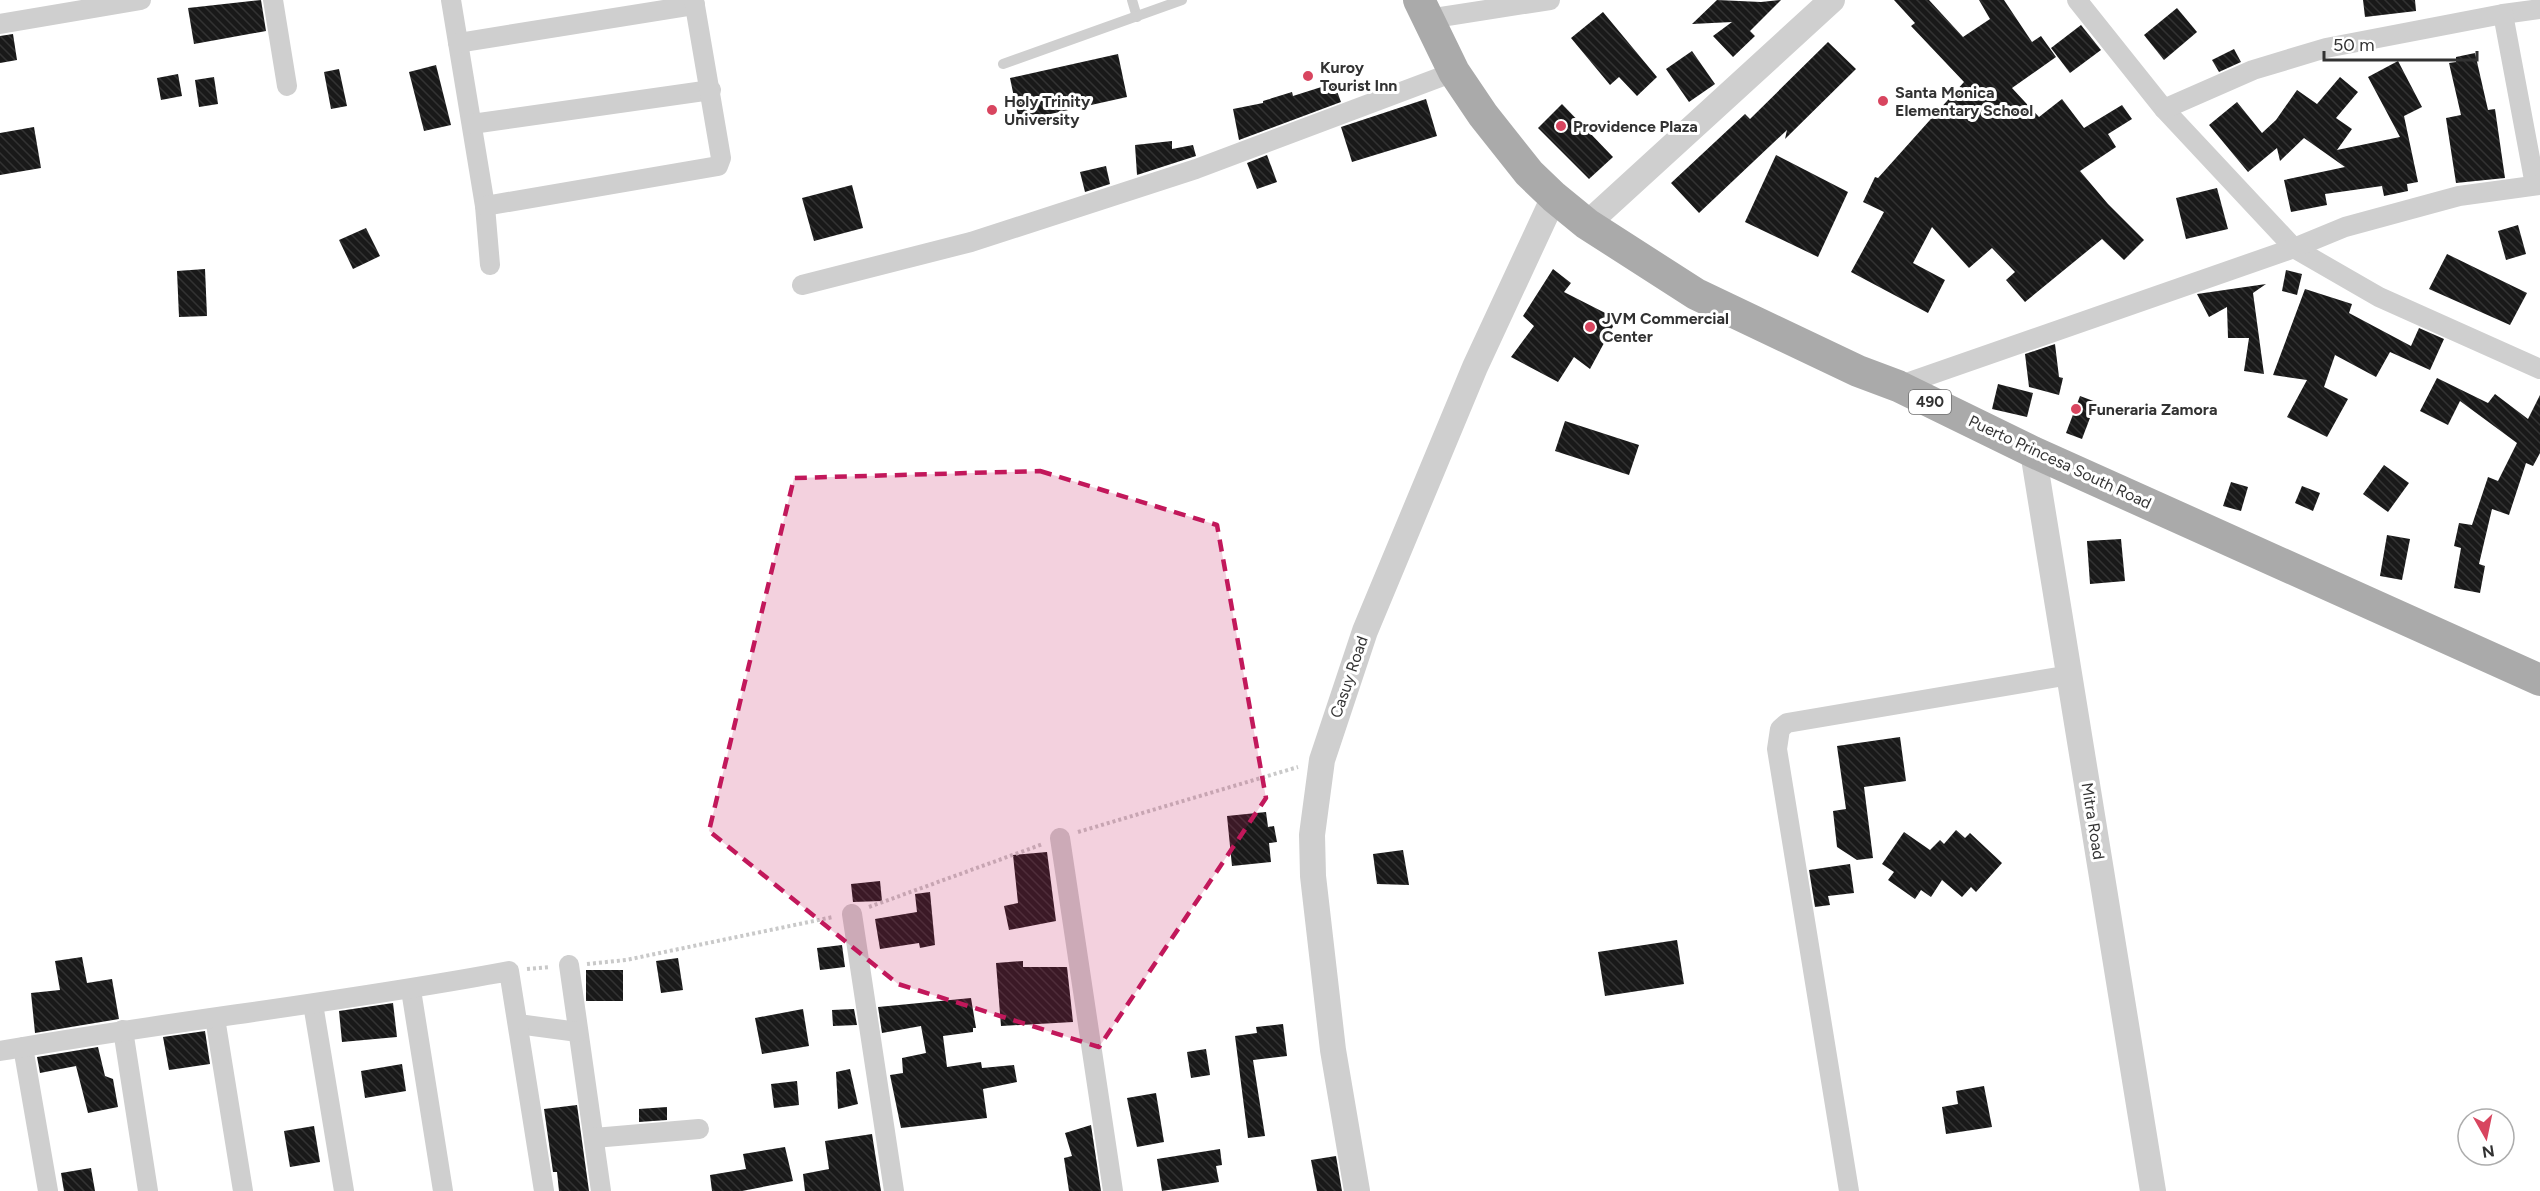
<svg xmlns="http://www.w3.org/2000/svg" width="2540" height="1191" viewBox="0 0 2540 1191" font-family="Figtree,sans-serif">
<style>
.building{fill:url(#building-back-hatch)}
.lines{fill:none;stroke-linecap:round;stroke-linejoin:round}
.path{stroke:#c9c9c9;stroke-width:4;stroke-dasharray:3 3;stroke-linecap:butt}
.service{stroke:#cfcfcf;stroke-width:10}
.minor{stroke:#cfcfcf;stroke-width:20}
.tertiary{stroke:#cfcfcf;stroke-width:26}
.primary{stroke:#aaa;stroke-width:32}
.marked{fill:#c2185b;fill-opacity:0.2;stroke:#c2185b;stroke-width:4.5;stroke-dasharray:12 8;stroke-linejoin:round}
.poi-dot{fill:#d8455f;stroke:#fff;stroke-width:2}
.labels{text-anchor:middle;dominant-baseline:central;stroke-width:6;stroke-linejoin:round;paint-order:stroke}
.shield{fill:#fff;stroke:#707070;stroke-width:1.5}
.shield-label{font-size:15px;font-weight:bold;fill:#323232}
.poi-label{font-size:16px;font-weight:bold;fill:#323232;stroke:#fff;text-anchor:start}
.street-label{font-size:16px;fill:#323232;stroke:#fff}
</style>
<defs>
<pattern id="building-back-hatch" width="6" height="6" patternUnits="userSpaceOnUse" patternTransform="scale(1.5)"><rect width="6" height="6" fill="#191919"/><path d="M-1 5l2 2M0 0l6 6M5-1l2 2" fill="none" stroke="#323232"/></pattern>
</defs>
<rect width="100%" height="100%" fill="#fff"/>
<!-- building -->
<g class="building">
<path d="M261,0L266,31L194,44L188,8Z"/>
<path d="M1717,0L1761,2L1781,0L1750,31L1755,36L1733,57L1713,36L1732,22L1692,24Z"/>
<path d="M1894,0H1929L1963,37L1990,19L1979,0H2004L2032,42L2041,36L2056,57L2012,88L2039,117L2062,99L2084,128L2122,105L2132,119L2108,134L2116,147L2080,171L2108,204L2144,240L2124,260L2102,239L2025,302L2006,280L2015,272L1992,248L1969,268L1932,227L1913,263L1945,280L1928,313L1851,272L1884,212L1863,202L1875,177L1878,178L1964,82L1911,26L1915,23Z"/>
<path d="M2363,0H2415L2416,11L2365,17Z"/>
<path d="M2177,8L2197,32L2164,60L2144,35Z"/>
<path d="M1603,12L1657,77L1637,96L1619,77L1610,85L1571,38Z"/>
<path d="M2081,25L2101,50L2070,73L2051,48Z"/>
<path d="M13,34L17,60L0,63V36Z"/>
<path d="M1828,42L1856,69L1785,139L1787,130L1699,213L1671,183L1745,114L1750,119Z"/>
<path d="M2234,49L2241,62L2219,72L2212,60Z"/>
<path d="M1692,51L1715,84L1689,102L1666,69Z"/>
<path d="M2475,53L2488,110L2495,109L2505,178L2456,183L2446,118L2461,115L2449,63L2456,62V57Z"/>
<path d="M1118,54L1127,97L1019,121L1010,78Z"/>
<path d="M2398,61L2422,107L2404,116L2418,182L2407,184L2408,191L2384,196L2382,186L2325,194L2327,205L2291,212L2284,180L2345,167L2304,138L2280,161L2277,148L2248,172L2209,125L2237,102L2262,133L2276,120L2297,90L2317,104L2340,77L2358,92L2336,118L2352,129L2337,150L2400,137L2368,77Z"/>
<path d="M436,65L451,125L424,131L409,72Z"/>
<path d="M339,69L347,106L331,109L324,72Z"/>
<path d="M178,74L182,96L161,100L157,78Z"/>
<path d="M214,77L218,104L199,107L195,80Z"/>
<path d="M1334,83L1341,102L1239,140L1233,109L1263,103V101L1292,92L1293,96Z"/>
<path d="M1426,99L1437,136L1352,162L1341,127Z"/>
<path d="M1562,104L1613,157L1589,179L1538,128Z"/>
<path d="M34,127L41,168L0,175V133Z"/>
<path d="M1172,141V149L1193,145L1196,156L1137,175L1135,145Z"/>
<path d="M1267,155L1277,182L1257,189L1247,163Z"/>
<path d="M1776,155L1848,192L1818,257L1745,222Z"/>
<path d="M1106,166L1110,184L1085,192L1080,172Z"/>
<path d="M852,185L863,228L814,241L802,198Z"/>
<path d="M2217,188L2228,229L2186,239L2176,198Z"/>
<path d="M2518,225L2526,254L2506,260L2498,231Z"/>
<path d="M366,228L380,256L353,269L339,240Z"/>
<path d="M2447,254L2527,293L2510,325L2429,289Z"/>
<path d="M205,269L207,316L179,317L177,271Z"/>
<path d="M1553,269L1571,283L1564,292L1617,319L1590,369L1574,357L1558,382L1511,357L1534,326L1523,316Z"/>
<path d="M2286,270L2302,274L2297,295L2282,291Z"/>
<path d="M2266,284L2253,293L2264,374L2244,371L2249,338H2228L2227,307L2209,317L2197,294Z"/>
<path d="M2305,289L2352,304L2349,313L2411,346L2419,328L2444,339L2430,370L2390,352L2376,377L2335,355L2324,387L2348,399L2327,437L2287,417L2307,380L2273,375Z"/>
<path d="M2055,344L2059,377L2063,378L2059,395L2029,387L2025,354Z"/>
<path d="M2437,378L2488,403L2495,394L2528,419L2540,395V453L2533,466L2526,463L2509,515L2492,509L2479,564L2485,566L2480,593L2454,588L2461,548L2454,546L2459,523L2472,525L2488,477L2498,481L2517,443L2460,401L2448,425L2420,411Z"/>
<path d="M1998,384L2033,393L2027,417L1992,409Z"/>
<path d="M2080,396L2096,402L2082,439L2066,433Z"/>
<path d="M1565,421L1639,445L1629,475L1555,451Z"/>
<path d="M2384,465L2409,483L2388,512L2363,494Z"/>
<path d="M2231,482L2248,487L2241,511L2223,506Z"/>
<path d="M2302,486L2320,493L2313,511L2295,503Z"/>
<path d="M2387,535L2410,539L2402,580L2380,576Z"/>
<path d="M2121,539L2125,581L2090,584L2087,541Z"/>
<path d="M1900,737L1906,781L1864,787L1873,858L1857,860L1837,847L1833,811L1846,809L1837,746Z"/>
<path d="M1266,812L1268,827L1274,826L1277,842L1269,843L1271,862L1232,866L1227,816Z"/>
<path d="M1956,830L1965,838L1970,833L2002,863L1976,892L1971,887L1962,897L1942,880L1931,897L1921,890L1915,899L1888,880L1894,872L1882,864L1904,832L1930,850L1940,840L1944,844Z"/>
<path d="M1403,850L1409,885L1377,884L1373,854Z"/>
<path d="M1047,852L1056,921L1009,930L1004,906L1018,903L1013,855Z"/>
<path d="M1850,864L1854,893L1828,896L1830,905L1815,907L1809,870Z"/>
<path d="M880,881L882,901L853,902L851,884Z"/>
<path d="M930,892L935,945L920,948L919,943L880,949L875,919L917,912L915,894Z"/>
<path d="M1677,940L1684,984L1605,996L1598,952Z"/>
<path d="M842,945L845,967L820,970L817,948Z"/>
<path d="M82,957L87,983L112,979L119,1019L35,1033L31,993L60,990L55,961Z"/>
<path d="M678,958L683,990L661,993L656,961Z"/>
<path d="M1023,961V967H1067L1073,1022L1001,1026L996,963Z"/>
<rect x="586" y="970" width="37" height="31"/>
<path d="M971,998L976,1028H973V1032L943,1036L947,1067L981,1062L982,1068L1014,1065L1017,1082L983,1089L987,1118L901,1128L890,1075L903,1073L902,1058L926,1053L921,1026L882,1033L878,1007Z"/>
<path d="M393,1003L397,1037L342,1042L339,1011Z"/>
<path d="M803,1009L809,1046L762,1054L755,1018Z"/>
<path d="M854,1009L857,1025L833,1026L832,1010Z"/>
<path d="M1283,1024L1287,1056L1253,1060L1265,1136L1248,1138L1235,1036L1257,1033L1256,1027Z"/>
<path d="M205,1031L210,1064L169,1070L163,1037Z"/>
<path d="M98,1047L105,1076L113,1079L118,1107L88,1113L76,1066L40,1073L37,1057Z"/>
<path d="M1206,1049L1210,1075L1191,1078L1187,1052Z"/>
<path d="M402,1064L406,1091L365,1098L361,1071Z"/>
<path d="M850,1069L858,1104L838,1109L836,1072Z"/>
<path d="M797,1081L799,1105L774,1108L771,1084Z"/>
<path d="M1984,1086L1992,1127L1946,1134L1942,1107L1958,1104L1956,1091Z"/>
<path d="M1156,1093L1164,1142L1137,1147L1127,1098Z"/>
<path d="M577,1105L589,1191H559L557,1172H553L544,1109Z"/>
<path d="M667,1107V1120L639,1122V1109Z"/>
<path d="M1091,1125L1101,1191H1069L1064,1158L1072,1156L1065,1133Z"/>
<path d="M314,1126L320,1162L290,1167L284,1131Z"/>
<path d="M872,1134L881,1191H805L803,1174L829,1169L825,1141Z"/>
<path d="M785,1147L793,1181L742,1191H712L710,1175L746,1169L743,1154Z"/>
<path d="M1220,1149L1222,1165L1216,1166L1219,1182L1162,1191L1157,1159Z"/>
<path d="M1336,1156L1342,1191H1317L1311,1160Z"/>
<path d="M91,1168L95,1191H64L61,1173Z"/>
</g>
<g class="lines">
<!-- path -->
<g class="path">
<path d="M1078,832L1298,767"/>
<path d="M869,907L1043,844"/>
<path d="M587,964L626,960L833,917"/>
<path d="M527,969L550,967"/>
</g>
<!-- service -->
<g class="service">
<path d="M1132,0L1137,17"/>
<path d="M1003,64L1182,0"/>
</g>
<!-- minor -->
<g class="minor">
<path d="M273,0L287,86"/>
<path d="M451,0L485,206L490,265"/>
<path d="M2077,0L2164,109L2294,248L2379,297L2540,369"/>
<path d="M2503,14L2540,9"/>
<path d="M1428,19L1550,0"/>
<path d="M0,24L141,0"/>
<path d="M458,43L695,5"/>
<path d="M2164,109L2253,70L2326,48L2503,14L2535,185"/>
<path d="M472,124L711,90"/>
<path d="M485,206L718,166L721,158L694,0"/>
<path d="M802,285L971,242L1196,169L1454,72"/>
<path d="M1898,386L2294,248L2345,227L2459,196L2540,185"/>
<path d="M1060,838L1113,1191"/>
<path d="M852,914L894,1191"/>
<path d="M569,965L601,1191"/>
<path d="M411,990L443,1191"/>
<path d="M313,1004L344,1191"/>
<path d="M215,1018L243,1191"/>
<path d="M518,1024L578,1032"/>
<path d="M123,1030L148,1191"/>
<path d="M23,1047L48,1191"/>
<path d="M0,1051C169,1021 340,1003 509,971L544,1191"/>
<path d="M594,1138L699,1129"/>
<path d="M1849,1191L1777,749L1780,729L1787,723L2070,675"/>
</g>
<!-- tertiary -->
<g class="tertiary">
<path d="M1587,224L1832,0"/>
<path d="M2033,452L2153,1191"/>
<path d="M1357,1191L1333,1050L1313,876L1312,835L1322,760L1365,631L1475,367L1554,197"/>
</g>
<!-- primary -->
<path class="primary" d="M1419,0L1454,72L1483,115L1529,173L1554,197L1587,224L1696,294L1858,371L1898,386L2033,452L2540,680"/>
</g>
<!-- marked area -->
<path class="marked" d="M1040,471L1217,525L1266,798L1099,1047L898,984L709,831L794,478Z"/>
<!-- markers -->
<g class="poi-dot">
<circle cx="1308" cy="76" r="6"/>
<circle cx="1883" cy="101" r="6"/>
<circle cx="992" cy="110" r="6"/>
<circle cx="1561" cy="126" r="6"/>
<circle cx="1590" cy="327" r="6"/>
<circle cx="2076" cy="409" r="6"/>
</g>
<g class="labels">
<!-- shield labels -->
<rect class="shield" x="1909" y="390" width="42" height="24" rx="4.5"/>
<g class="shield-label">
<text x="1930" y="402">490</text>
</g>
<!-- poi labels -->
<g class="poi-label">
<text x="1320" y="67">Kuroy<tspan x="1320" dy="18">Tourist Inn</tspan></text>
<text x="1895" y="92">Santa Monica<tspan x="1895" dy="18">Elementary School</tspan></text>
<text x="1004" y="101">Holy Trinity<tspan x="1004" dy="18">University</tspan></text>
<text x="1573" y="126">Providence Plaza</text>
<text x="1602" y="318">JVM Commercial<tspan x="1602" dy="18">Center</tspan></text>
<text x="2088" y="409">Funeraria Zamora</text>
</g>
<!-- street labels -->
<g class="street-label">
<text transform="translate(2060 462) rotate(25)">Puerto Princesa South Road</text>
<text transform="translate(1349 677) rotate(-71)">Casuy Road</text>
<text transform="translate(2093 821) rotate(81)">Mitra Road</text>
</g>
</g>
<!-- north arrow -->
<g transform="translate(2486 1137) rotate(171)"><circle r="28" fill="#ffffff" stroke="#adadad" stroke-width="1.5"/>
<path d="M0-4.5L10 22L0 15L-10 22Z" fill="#d8455f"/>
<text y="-9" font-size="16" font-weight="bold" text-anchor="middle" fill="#323232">N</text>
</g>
<!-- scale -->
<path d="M2324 51v9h153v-9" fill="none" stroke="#323232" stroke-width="3"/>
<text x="2333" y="51" font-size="18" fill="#323232" stroke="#ffffff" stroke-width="4.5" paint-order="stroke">50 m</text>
</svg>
